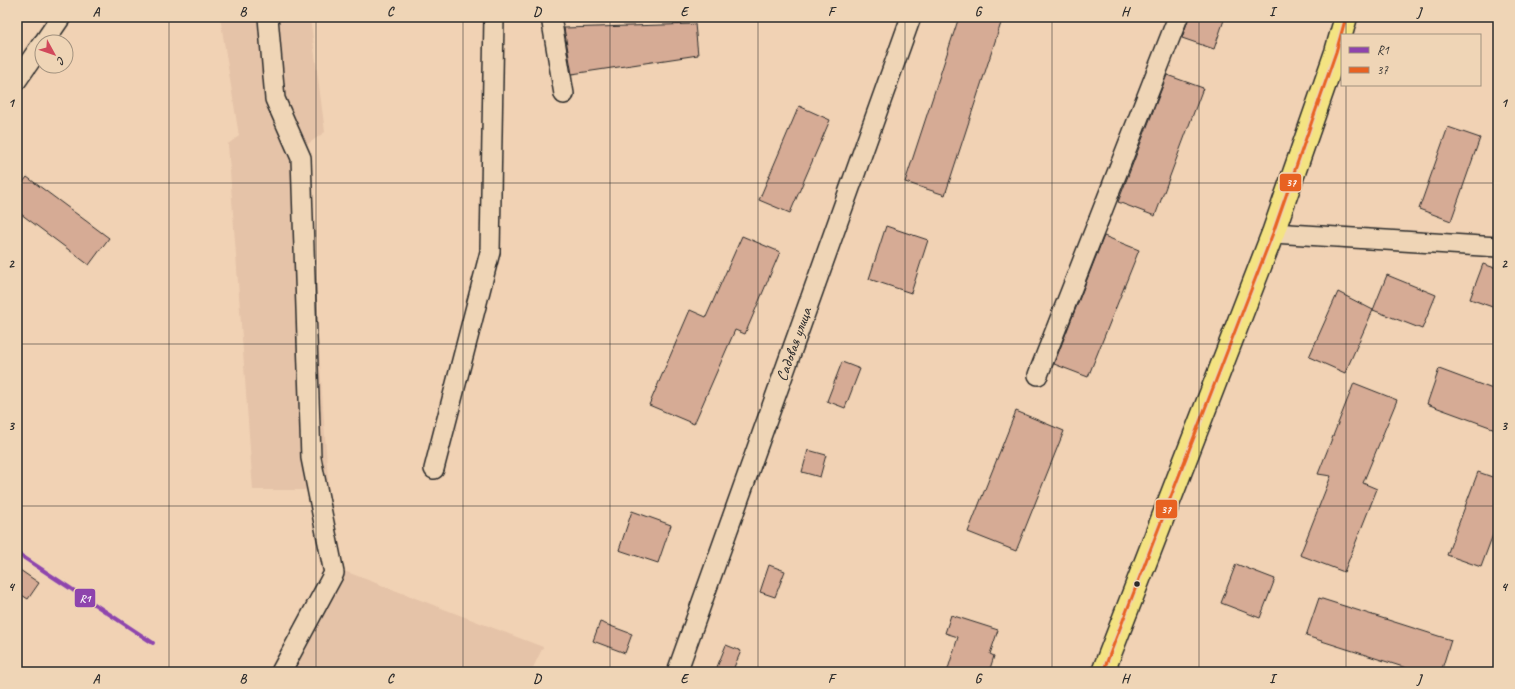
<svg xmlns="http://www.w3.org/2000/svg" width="1515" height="689" viewBox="0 0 1515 689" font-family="Caveat,sans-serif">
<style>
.built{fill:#e5c3a8}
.building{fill:#d6ab95;stroke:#2b2b2b}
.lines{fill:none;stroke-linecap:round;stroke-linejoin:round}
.minor-casing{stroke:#2b2b2b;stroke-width:22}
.highway-casing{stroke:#2b2b2b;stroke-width:25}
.minor{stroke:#efd5b6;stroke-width:19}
.highway{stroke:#f4e382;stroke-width:22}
.bus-1-casing{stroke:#efd5b6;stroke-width:6}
.bus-1{stroke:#e86222;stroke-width:3}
.rail-1-casing{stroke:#efd5b6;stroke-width:7}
.rail-1{stroke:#8e44ad;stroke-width:4}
.grid{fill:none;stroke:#2b2b2b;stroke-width:1;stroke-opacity:0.55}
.bus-dot{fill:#2b2b2b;stroke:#efd5b6;stroke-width:1.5}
.labels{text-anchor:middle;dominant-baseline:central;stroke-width:3.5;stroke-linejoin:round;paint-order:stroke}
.street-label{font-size:16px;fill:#2b2b2b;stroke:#efd5b6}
.line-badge{stroke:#efd5b6;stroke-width:1.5}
.badge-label{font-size:11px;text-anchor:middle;font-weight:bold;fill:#fff}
.neatline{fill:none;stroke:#2b2b2b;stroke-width:1.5}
.grid-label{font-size:13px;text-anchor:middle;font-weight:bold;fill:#2b2b2b}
</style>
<rect width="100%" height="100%" fill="#f1d2b4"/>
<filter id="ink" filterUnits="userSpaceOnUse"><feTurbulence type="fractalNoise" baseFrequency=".025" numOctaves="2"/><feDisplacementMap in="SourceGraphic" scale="8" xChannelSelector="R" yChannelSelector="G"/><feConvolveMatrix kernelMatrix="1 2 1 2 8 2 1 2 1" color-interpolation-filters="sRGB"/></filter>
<g filter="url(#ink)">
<!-- built -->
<path class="built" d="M220,17H310L325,132L305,146L334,567L543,647L531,672H268L322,574L308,490H253L228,144L239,136Z"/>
<!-- building -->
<g class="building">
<path d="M959,17H992L1002,20L945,195L905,182Z"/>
<path d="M1189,17H1225L1214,49L1182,38Z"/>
<path d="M695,24L698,55L572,74L564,28Z"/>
<path d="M1167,75L1203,88L1155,216L1118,202Z"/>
<path d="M799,106L830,120L790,213L759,200Z"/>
<path d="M1448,127L1480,138L1451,221L1419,209Z"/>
<path d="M27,177L109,238L89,265L17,211V190Z"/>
<path d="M886,226L928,240L911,293L869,279Z"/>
<path d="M742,236L780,252L745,334L735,330L694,424L649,405L690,310L706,317Z"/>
<path d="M1104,236L1139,250L1088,377L1054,364Z"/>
<path d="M1483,264L1498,269V309L1470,299Z"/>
<path d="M1387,275L1436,295L1422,329L1373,310Z"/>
<path d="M1338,292L1373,310L1345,373L1309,357Z"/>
<path d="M842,362L860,369L845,408L827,401Z"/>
<path d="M1439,369L1498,391V430L1427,404Z"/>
<path d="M1354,383L1397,400L1363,483L1377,489L1344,572L1300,555L1331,476L1318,474Z"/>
<path d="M1016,411L1064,431L1016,551L968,532Z"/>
<path d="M808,450L826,455L820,477L802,472Z"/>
<path d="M1478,472L1498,479V521L1481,567L1447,555Z"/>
<path d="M632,511L671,525L658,563L619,550Z"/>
<path d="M1236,564L1275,579L1260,618L1221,603Z"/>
<path d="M769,565L785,571L775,597L760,592Z"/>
<path d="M17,568L39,583L28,599L17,592Z"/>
<path d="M1319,598L1451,640L1441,672H1419L1306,636Z"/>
<path d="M951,615L998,630L990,654L994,656L989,672H947L958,637L945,633Z"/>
<path d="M600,622L632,634L625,653L593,641Z"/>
<path d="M726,645L741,651L732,672H715Z"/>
</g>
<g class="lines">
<defs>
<g id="minor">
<path d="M268,17L275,99L301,158L311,458L334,573L281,672"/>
<path d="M551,17L564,94"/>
<path d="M44,42L61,17"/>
<path d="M17,80L42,44"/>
<path d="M1273,233L1498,247"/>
<path d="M1038,375L1178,17"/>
<path d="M434,469L490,252L494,17"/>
<path id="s1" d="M677,672L911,17"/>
</g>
<path id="highway" d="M1103,672L1273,233L1336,52L1346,17"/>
</defs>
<!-- minor casing -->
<use href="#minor" class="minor-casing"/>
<!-- highway casing -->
<use href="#highway" class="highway-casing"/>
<!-- minor -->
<use href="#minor" class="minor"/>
<!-- highway -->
<use href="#highway" class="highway"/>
<defs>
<path id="bus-1" d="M1103,672L1273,233L1336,52L1346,17"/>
</defs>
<!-- bus-1 casing -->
<use href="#bus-1" class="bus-1-casing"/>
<!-- bus-1 -->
<use href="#bus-1" class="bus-1"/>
<defs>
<path id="rail-1" d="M17,553L153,643"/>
</defs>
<!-- rail-1 casing -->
<use href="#rail-1" class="rail-1-casing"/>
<!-- rail-1 -->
<use href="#rail-1" class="rail-1"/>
</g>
</g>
<!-- grid -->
<path class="grid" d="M169,17V672M316,17V672M463,17V672M610,17V672M758,17V672M905,17V672M1052,17V672M1199,17V672M1346,17V35M1346,85V672M17,183H1498M17,344H1498M17,506H1498"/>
<!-- markers -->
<circle class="bus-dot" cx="1137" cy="584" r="3.5"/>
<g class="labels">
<!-- street labels -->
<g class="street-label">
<text stroke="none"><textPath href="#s1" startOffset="348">Садовая улица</textPath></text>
</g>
</g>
<g class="line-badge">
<rect x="1279" y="173" width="23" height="19" rx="4" fill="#e86222"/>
<rect x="1155" y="499" width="23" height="20" rx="4" fill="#e86222"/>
<rect x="74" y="588" width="22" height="20" rx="4" fill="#8e44ad"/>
</g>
<g class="badge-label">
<text x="1291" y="186">37</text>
<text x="1166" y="513">37</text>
<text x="85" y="602">R1</text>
</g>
<!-- margin -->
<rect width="1515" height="689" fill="none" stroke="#efd5b6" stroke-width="44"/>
<!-- legend -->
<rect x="1341" y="34" width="140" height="52" fill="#efd5b6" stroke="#a1917e"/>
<rect x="1349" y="47" width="20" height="6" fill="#8e44ad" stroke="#a1917e"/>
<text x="1377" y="54" font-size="12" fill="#2b2b2b">R1</text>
<rect x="1349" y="67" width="20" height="6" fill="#e86222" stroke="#a1917e"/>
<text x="1377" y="74" font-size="12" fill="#2b2b2b">37</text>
<!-- north arrow -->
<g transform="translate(54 54) rotate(130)"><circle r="19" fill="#efd5b6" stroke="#a1917e"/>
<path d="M0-3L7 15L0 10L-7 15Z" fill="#d1495b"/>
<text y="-6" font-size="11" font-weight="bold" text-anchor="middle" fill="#2b2b2b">С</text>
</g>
<rect x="22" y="22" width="1471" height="645" class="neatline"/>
<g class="grid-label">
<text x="96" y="16">A</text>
<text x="243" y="16">B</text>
<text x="390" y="16">C</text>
<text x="537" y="16">D</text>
<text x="684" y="16">E</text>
<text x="831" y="16">F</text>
<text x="978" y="16">G</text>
<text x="1125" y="16">H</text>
<text x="1272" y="16">I</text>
<text x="1419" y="16">J</text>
<text x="11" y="107">1</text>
<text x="1504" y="107">1</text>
<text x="11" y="268">2</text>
<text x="1504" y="268">2</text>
<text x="11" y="430">3</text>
<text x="1504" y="430">3</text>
<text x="11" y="591">4</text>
<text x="1504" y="591">4</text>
<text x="96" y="683">A</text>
<text x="243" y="683">B</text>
<text x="390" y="683">C</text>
<text x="537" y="683">D</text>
<text x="684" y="683">E</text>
<text x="831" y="683">F</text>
<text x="978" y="683">G</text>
<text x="1125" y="683">H</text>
<text x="1272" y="683">I</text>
<text x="1419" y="683">J</text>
</g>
</svg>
